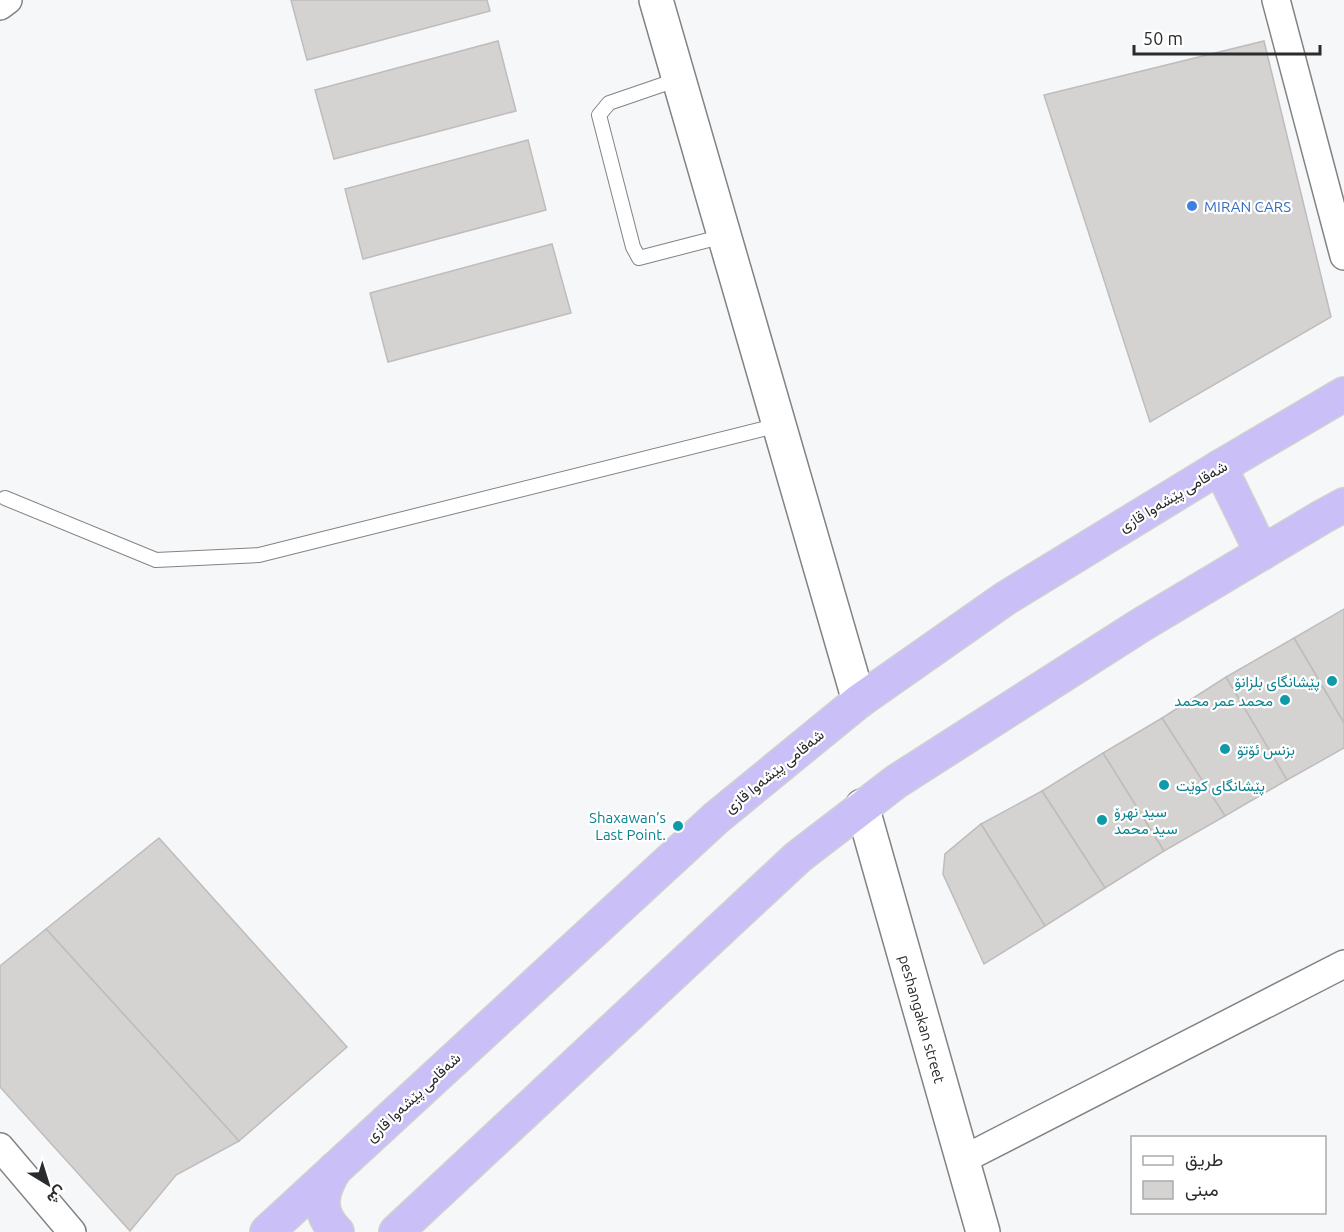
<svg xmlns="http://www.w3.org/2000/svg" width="1344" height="1232" viewBox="0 0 1344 1232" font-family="Ubuntu,Vazirmatn,sans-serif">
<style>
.building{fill:#d5d3d2;stroke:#bfbcbb;stroke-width:1.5}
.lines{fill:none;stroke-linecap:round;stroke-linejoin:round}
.service-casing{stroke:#828385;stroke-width:16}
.minor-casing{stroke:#828385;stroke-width:30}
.tertiary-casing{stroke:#828385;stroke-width:36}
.trunk-casing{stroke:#d0d0d1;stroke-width:36}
.service{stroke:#fff;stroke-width:14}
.minor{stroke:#fff;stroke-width:27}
.tertiary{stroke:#fff;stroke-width:33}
.trunk{stroke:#cabff6;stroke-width:33}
.shop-dot{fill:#3f7fe0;stroke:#fff;stroke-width:2}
.culture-dot{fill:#0f9aa8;stroke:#fff;stroke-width:2}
.labels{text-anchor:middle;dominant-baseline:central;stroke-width:4.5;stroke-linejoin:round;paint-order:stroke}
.shop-label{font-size:15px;fill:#366cbe;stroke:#fff;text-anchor:start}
.street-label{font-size:15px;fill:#2a2b2c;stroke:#fff}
.culture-label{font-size:15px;fill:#0d838f;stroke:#fff;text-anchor:end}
</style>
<rect width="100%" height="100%" fill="#f5f7f8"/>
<!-- building -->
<g class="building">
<path d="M291,0H487L490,11L307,60Z"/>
<path d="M498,41L516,111L334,159L315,90Z"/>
<path d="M1264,41L1331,317L1150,422L1044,95Z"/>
<path d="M528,140L546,210L363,259L345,189Z"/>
<path d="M552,244L571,313L388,362L370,293Z"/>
<path d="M1344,609V723L1294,638Z"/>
<path d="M1294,638L1344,723V748L1287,780L1226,677Z"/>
<path d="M1226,677L1287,780L1225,816L1162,718Z"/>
<path d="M1162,718L1225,816L1164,851L1103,753Z"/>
<path d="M1103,753L1164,851L1105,888L1042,791Z"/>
<path d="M1042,791L1105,888L1045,926L981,824Z"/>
<path d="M981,824L1045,926L984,964L943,874L945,854Z"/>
<path d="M159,838L347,1047L239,1141L46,929Z"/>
<path d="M46,929L239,1141L176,1175L130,1231L0,1087V966Z"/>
</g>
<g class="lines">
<defs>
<g id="service">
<path d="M679,79L609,103L599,115L633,247L639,258L724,236"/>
<path d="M5,498L156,560L259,555L779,425"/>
</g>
<g id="minor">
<path d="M1276,0L1344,256"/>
<path d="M0,6L8,0"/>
<path d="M0,1147L72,1232"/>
<path d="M962,1160L1344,964"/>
</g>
<g id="tertiary">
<path d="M656,0L859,701"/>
<path d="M862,806L983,1232"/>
</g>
<g id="trunk">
<path d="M1220,467L1262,553"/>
<path d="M335,1169C321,1192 316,1211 337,1232"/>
<path d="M267,1232L716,818L859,701L1006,598L1220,467L1344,394"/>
<path d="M396,1232L798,857L897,781L1141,625L1322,517L1344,505"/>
</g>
</defs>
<!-- service casing -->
<use href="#service" class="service-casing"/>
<!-- minor casing -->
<use href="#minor" class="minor-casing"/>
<!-- tertiary casing -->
<use href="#tertiary" class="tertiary-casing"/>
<!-- trunk casing -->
<use href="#trunk" class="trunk-casing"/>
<!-- service -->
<use href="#service" class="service"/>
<!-- minor -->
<use href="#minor" class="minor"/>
<!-- tertiary -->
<use href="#tertiary" class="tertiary"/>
<!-- trunk -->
<use href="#trunk" class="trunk"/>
</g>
<!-- markers -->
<circle class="shop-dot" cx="1192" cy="206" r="6"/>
<g class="culture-dot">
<circle cx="1332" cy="681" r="6"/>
<circle cx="1285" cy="700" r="6"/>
<circle cx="1225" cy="749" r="6"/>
<circle cx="1164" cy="785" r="6"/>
<circle cx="1102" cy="820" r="6"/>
<circle cx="678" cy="826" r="6"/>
</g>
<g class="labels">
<!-- shop labels -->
<g class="shop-label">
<text x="1204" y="206">MIRAN CARS</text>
</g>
<!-- street labels -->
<g class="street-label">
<text transform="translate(1173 496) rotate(-31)">شەقامی پێشەوا قازی</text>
<text transform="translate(774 771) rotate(-39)">شەقامی پێشەوا قازی</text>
<text transform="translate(922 1019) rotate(74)">peshangakan street</text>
<text transform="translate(413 1097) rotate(-43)">شەقامی پێشەوا قازی</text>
</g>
<!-- culture labels -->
<g class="culture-label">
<text x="1320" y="681">پێشانگای بلزانۆ</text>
<text x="1273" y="700">محمد عمر محمد</text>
<text x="1237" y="749" text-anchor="start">بزنس ئۆتۆ</text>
<text x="1176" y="785" text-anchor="start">پێشانگای كوێت</text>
<text x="1114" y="811" text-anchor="start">سید نهرۆ<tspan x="1114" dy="17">سید محمد</tspan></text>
<text x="666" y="817">Shaxawan’s<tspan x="666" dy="17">Last Point.</tspan></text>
</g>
</g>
<!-- legend -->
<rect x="1131" y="1136" width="195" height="78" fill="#ffffff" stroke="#aaaaab" stroke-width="1.5"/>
<rect x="1143" y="1156" width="30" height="9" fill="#ffffff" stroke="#aaaaab" stroke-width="1.5"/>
<text x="1185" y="1166" font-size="18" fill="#2a2b2c">طريق</text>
<rect x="1143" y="1181" width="30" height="18" fill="#d5d3d2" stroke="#aaaaab" stroke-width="1.5"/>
<text x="1185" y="1196" font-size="18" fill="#2a2b2c">مبنى</text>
<!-- north arrow -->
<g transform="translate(48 1184) rotate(142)" stroke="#ffffff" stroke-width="4.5" paint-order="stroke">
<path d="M0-4.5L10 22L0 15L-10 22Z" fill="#2a2b2c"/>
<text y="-9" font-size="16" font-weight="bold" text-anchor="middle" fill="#2a2b2c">ش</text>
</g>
<!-- scale -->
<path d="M1134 45v9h186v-9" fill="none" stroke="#2a2b2c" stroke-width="3"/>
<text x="1143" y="45" font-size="18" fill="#2a2b2c" stroke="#ffffff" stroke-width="4.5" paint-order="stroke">50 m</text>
</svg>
